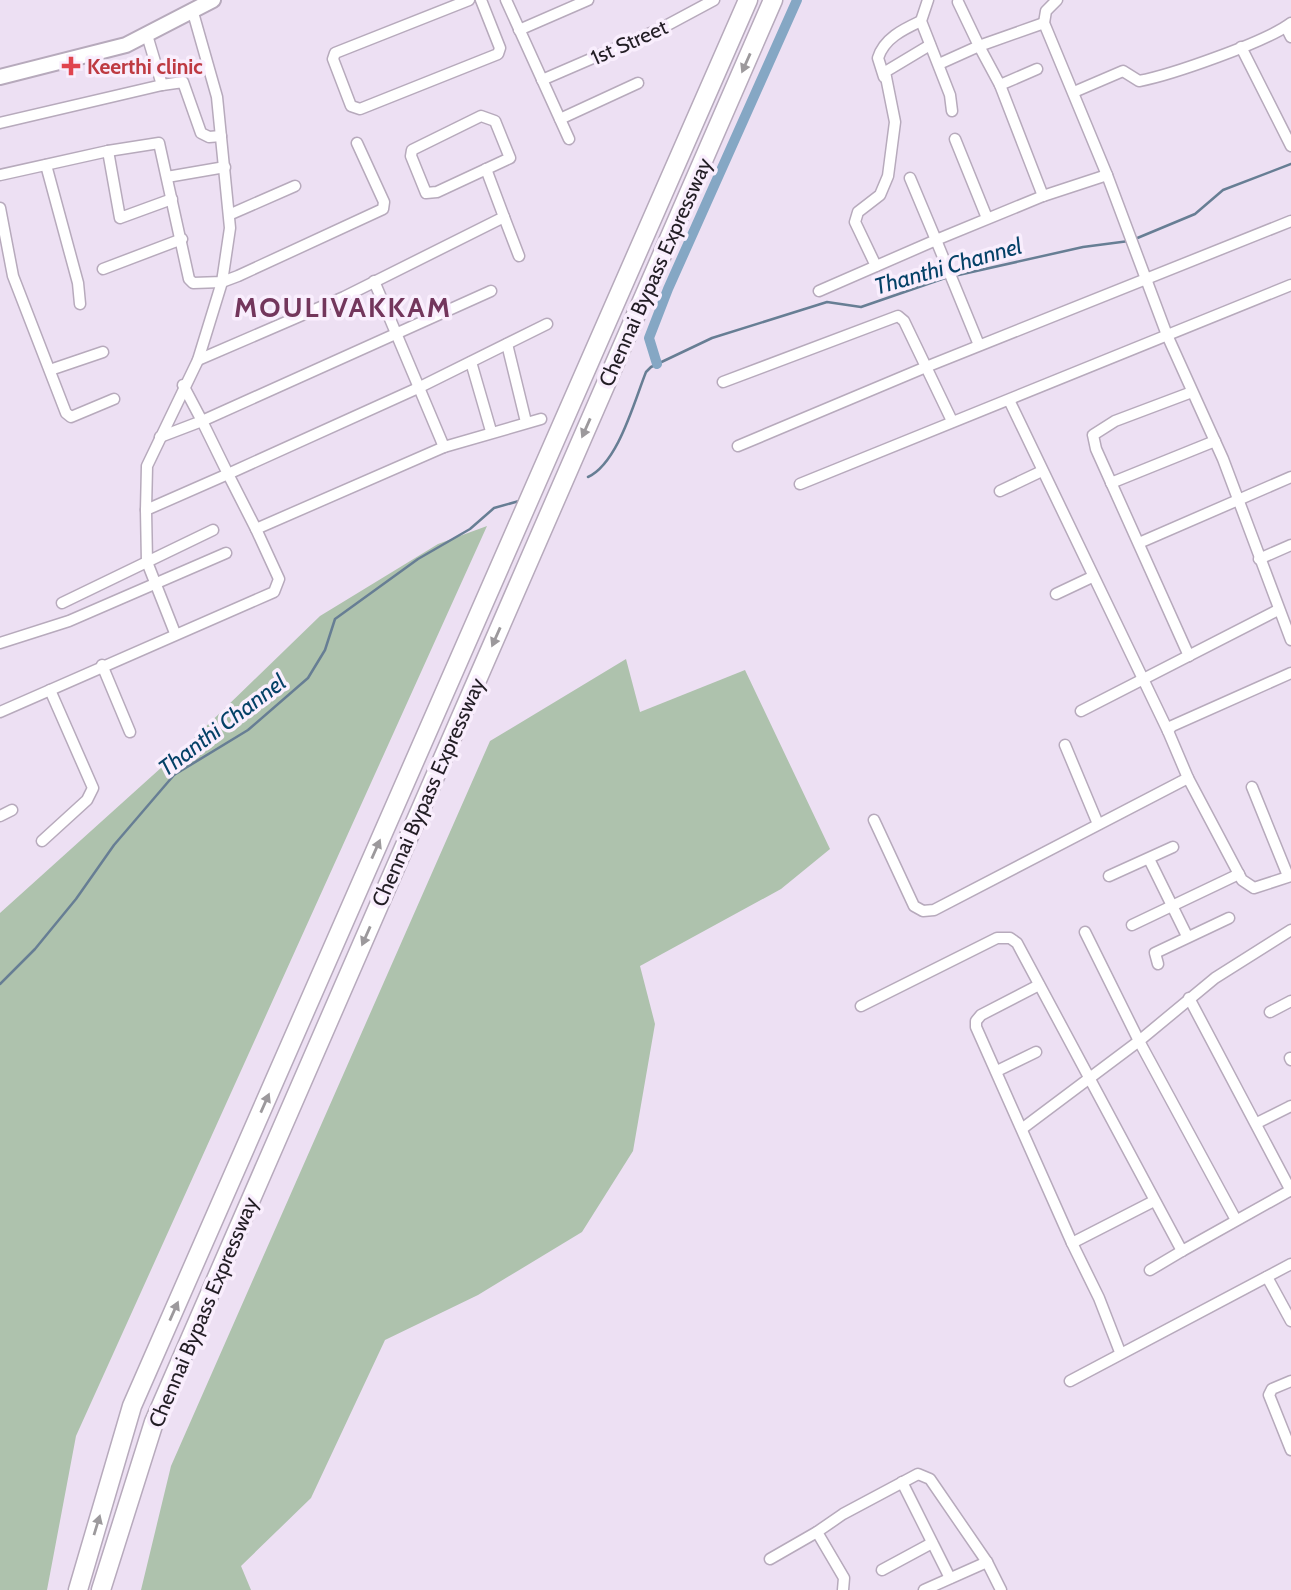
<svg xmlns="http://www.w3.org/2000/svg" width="1291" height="1590" viewBox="0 0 1291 1590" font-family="Cabin,sans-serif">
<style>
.green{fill:#aec2ad}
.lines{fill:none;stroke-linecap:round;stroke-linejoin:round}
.stream{stroke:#677e94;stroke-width:2.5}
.canal{stroke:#85a7c4;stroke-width:10}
.street-casing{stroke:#b7aabc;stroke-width:13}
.secondary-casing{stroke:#b7aabc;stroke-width:18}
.highway-casing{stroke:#b7aabc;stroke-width:21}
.street{stroke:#fff;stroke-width:10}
.secondary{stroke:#fff;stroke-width:14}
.highway{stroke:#fff;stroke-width:18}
.oneway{fill:#9c999c}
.health-dot{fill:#e0444e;stroke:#f9eefd;stroke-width:2.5}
.labels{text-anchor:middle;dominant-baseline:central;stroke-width:7;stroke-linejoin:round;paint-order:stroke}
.street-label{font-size:21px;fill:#221d24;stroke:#f9eefd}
.health-label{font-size:21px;font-weight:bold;fill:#be3a42;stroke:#f9eefd;text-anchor:start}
.water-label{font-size:23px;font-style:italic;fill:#044167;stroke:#f9eefd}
.district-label{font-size:28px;font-weight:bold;letter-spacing:2px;fill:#73365c;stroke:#f9eefd}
</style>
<rect width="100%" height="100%" fill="#ede0f3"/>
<!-- green -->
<g class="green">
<path d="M487,526L76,1436L47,1590H0V913L193,739L320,616L438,544Z"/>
<path d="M626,659L640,712L745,670L830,849L781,889L640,966L655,1024L633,1151L582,1232L478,1295L385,1340L311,1498L241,1566L251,1590H141L171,1466L490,741Z"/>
</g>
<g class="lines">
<!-- stream -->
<g class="stream">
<path d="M1135,239L1195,214L1223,190L1291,164"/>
<path d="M954,276L1083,247L1129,241"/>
<path d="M588,477C618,463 634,402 646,372L651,367L712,338L827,302L861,307L948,277"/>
<path d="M0,984L35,949L76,899L114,845L174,775L248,730L308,678L325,650L335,619L418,559L470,529L494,508L519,501"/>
</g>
<!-- canal -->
<path class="canal" d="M657,364L649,338L668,289L797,0"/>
<defs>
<g id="street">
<path d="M469,0L335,53L333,59L351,106L360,109L498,54L500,48L481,0"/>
<path d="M506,0L569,139"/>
<path d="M928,0L921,21L950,95L952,111"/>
<path d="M1057,0L1046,11L1044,23L1107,175L1167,335L1223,459L1291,640"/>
<path d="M1286,27L1291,37"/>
<path d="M519,30L588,0"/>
<path d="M1241,47L1291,146"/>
<path d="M939,64L979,46L958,2"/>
<path d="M884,77L878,58C884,38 904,29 921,21"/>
<path d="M542,80L660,29L714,0"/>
<path d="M162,85L183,82L201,133L209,137L221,136"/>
<path d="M1000,85L1037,69"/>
<path d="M1074,92L1123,71L1139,81C1171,75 1266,42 1291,23"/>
<path d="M481,116L495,121L510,158L437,192L426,193L411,156L412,150Z"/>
<path d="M560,119L638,83"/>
<path d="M0,123L162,85L147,35"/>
<path d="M955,139L987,218"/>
<path d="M108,151L120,218L172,199"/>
<path d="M46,165L78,283L80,304"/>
<path d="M0,175L108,151L159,143L189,279L193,283L222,282L238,276L383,209L384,202L357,143"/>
<path d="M167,177L225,167"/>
<path d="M910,178L936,240L1043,196L1107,175"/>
<path d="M1043,196L1000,85L979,46L1044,23"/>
<path d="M0,208L13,276L66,413L71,417L114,399"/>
<path d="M231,214L295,186"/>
<path d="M504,217L519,256"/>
<path d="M876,266L855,222L858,212L880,195L888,176L895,122L885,72L930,45"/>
<path d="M103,269L182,239"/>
<path d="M374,281L444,447"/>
<path d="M491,291L202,421L228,474L418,388L547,324"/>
<path d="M819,291L936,240L979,345"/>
<path d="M507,344L526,422"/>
<path d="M198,360L344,297L504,217L486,169"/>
<path d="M471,362L491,431"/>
<path d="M50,370L103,352"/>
<path d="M723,382L898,316L904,321L952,421"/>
<path d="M1009,400L1168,731"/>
<path d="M160,437L202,421L183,385"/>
<path d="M738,446L926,367L1291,221"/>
<path d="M1111,483L1215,441"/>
<path d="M800,484L1291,285"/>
<path d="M1000,491L1042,471"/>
<path d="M146,510L147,466L198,360L222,282L230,228L217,97L192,9"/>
<path d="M1139,543L1291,477"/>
<path d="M1259,559L1291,545"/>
<path d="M1056,594L1092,577"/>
<path d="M62,603L213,530"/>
<path d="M175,633L147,562L146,510L228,474L256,529L444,447L541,419"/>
<path d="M0,643L69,621L226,553"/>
<path d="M1189,656L1096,449L1093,435L1115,421L1192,392"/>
<path d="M102,665L130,732"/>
<path d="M1291,673L1172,726L1168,731L1188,778L1242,880L1254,888L1291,876"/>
<path d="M1081,711L1278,610"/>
<path d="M0,712L274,592L279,579L256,529"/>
<path d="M1065,745L1098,824"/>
<path d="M1252,787L1288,876"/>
<path d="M0,816L12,810"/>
<path d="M874,820L914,906L923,911L934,910L1188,778"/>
<path d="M42,841L87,800L93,788L50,690"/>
<path d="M1149,859L1187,936"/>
<path d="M1109,876L1173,847"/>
<path d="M1132,925L1239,874"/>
<path d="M1085,932L1139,1041L1236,1220"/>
<path d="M1158,964L1155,953L1229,918"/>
<path d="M1039,985L981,1015L976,1021V1027L1072,1243"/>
<path d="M1189,998L1291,1191"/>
<path d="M861,1006L997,938H1010L1017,943L1182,1251L1291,1190"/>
<path d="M1270,1012L1291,1001"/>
<path d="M1290,1058L1291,1060"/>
<path d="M997,1071L1036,1052"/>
<path d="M1257,1123L1291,1106"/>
<path d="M1023,1128L1139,1041L1215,978L1291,930"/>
<path d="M1150,1270L1182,1251"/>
<path d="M1267,1277L1291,1321"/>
<path d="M1120,1352L1099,1298L1072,1243L1154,1201"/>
<path d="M1070,1381L1291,1264"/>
<path d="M1291,1381L1272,1389L1269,1395L1291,1450"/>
<path d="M902,1482L950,1578"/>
<path d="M770,1559L817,1532"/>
<path d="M882,1570L932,1543"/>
<path d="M843,1590L844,1578L817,1532L843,1514L918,1474L930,1479L987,1562L1001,1590"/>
<path d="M924,1590L987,1562"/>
</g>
<path id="secondary" d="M0,77L126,45L213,0"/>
<g id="highway">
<path d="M78,1590L132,1406L748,0"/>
<path d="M101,1590L154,1422L773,0"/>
</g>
</defs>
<!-- street casing -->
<use href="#street" class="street-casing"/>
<!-- secondary casing -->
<use href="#secondary" class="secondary-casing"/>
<!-- highway casing -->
<use href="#highway" class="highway-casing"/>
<!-- street -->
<use href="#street" class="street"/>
<!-- secondary -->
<use href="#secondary" class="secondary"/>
<!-- highway -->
<use href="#highway" class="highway"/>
</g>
<!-- one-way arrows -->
<defs><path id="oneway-solid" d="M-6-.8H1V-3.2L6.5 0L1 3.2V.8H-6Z" transform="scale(1.75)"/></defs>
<g class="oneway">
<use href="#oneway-solid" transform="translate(746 63) rotate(114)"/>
<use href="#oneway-solid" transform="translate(586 428) rotate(114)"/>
<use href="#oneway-solid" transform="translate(496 637) rotate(114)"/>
<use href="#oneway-solid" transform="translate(376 849) rotate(-66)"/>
<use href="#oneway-solid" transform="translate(366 936) rotate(114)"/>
<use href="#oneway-solid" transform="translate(265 1103) rotate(-66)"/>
<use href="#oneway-solid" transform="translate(174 1311) rotate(-66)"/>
<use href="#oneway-solid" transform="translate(97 1525) rotate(-73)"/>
</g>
<!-- markers -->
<path class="health-dot" d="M67.5 55.5h7v7h7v7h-7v7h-7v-7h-7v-7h7z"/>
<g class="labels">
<!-- street labels -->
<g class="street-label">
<text transform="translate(629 42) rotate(-24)">1st Street</text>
<text transform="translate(655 272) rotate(-66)">Chennai Bypass Expressway</text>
<text transform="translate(428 792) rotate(-66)">Chennai Bypass Expressway</text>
<text transform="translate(203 1312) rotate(-67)">Chennai Bypass Expressway</text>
</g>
<!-- health labels -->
<g class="health-label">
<text x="87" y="66">Keerthi clinic</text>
</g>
<!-- water labels -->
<g class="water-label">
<text transform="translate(948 266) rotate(-16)">Thanthi Channel</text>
<text transform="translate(222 725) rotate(-37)">Thanthi Channel</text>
</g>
<!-- district labels -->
<g class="district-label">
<text x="343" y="307">MOULIVAKKAM</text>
</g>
</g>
</svg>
